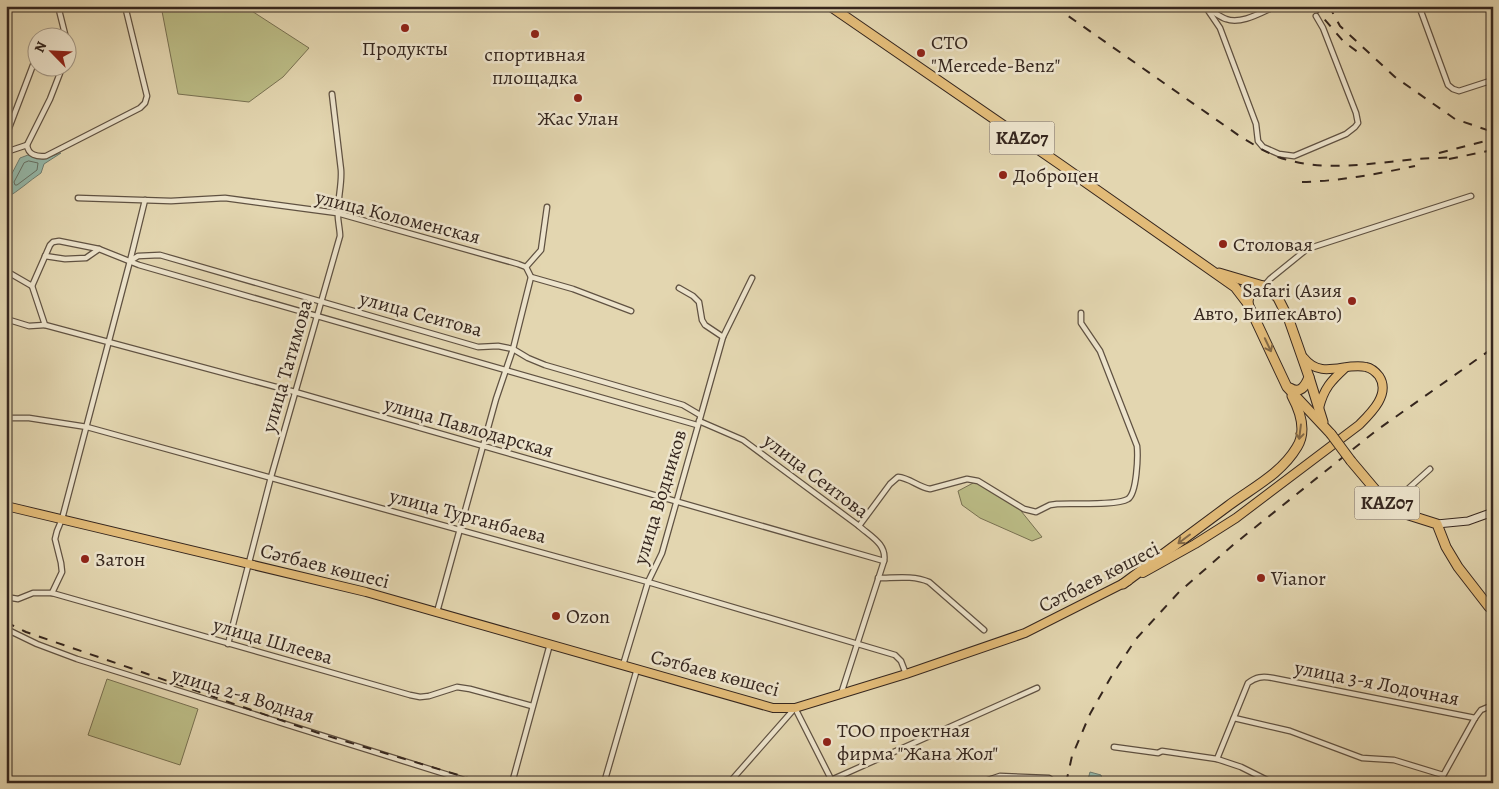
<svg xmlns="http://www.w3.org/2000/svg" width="1499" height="789" viewBox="0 0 1499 789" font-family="Alegreya,serif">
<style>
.green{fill:#bbbc86;stroke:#787152}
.water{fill:#95b9aa;stroke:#6f7e72}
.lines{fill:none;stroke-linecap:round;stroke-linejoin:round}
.shore{stroke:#657064;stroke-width:1}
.street-casing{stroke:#605242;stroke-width:7}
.secondary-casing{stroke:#35261e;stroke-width:9}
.primary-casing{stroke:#35261e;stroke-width:10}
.highway-casing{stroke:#35261e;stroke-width:11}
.street{stroke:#ede4cc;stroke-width:4.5}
.secondary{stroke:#ede4cc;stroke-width:7}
.primary{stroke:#e2bb78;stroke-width:8}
.highway{stroke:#e2bb78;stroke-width:9}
.rail{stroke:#35261e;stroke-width:2;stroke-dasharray:9 9;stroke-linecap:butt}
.highway-bridge-casing{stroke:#35261e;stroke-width:11;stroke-linecap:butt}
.highway-bridge{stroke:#e2bb78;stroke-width:9}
.oneway{stroke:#836946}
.poi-dot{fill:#8f2418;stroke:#ede4cc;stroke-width:2}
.labels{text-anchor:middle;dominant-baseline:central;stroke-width:5;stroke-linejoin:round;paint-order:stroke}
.shield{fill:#ede4cc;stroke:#6c5f52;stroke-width:1}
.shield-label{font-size:19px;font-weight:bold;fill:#35261e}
.poi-label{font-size:20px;fill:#35261e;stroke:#ede4cc;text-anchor:start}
.street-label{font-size:20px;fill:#35261e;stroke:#ede4cc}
</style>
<rect width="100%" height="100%" fill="#e3d6b0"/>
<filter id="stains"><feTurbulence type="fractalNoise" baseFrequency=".004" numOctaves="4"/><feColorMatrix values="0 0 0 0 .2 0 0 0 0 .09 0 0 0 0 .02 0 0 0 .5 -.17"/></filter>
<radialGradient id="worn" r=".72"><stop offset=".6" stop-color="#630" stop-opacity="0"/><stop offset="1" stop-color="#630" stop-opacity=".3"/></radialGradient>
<!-- green -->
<g class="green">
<path d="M161,6H244L309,48L283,77L249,102L178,94Z"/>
<path d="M975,482L1017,506L1042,537L1032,541L980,518L962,505L958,491Z"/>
<path d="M107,679L198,709L180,765L88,735Z"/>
</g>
<!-- water -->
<g class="water">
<path d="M61,153L44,164L41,173C29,181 19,191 6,198V185L20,158L28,155L43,159Z"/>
<path d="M1090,772L1101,775L1103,783H1087Z"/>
</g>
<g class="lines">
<!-- shore -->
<path class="shore" d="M29,161L38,163L37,170L17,185H15L14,182L24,163Z"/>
<defs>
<g id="street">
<path d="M58,6L66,38"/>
<path d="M1205,6L1220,28L1256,124L1258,141L1263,147L1279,154L1294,156L1346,134L1355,127L1358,123L1356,113L1323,28L1316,16"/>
<path d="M1419,6L1448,85L1453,89L1459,91L1493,80"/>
<path d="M1208,9C1214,12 1220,17 1226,19C1241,25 1262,12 1276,6"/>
<path d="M6,136L38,52"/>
<path d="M27,145L50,99L62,68"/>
<path d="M6,152L27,145C28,155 37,157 46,156L140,108L145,103L147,96L125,6"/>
<path d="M78,198L171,201L225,198L337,213L518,264L526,267L531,277L573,289L631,311"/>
<path d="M45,256L65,259L86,258L99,249"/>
<path d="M130,261L138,256L160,255L478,347L498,346L513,349L528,358L545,365L683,405L700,415"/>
<path d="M526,267L541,250L547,207"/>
<path d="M6,271L32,286L45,325L295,392L884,561"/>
<path d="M32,286L50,245L53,242L59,241L99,249L139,265L697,425"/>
<path d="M1264,286L1270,279L1307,249L1471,196"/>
<path d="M679,288L693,296L699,302L702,320L705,325L723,337"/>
<path d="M6,319L29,326L45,325"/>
<path d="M6,418H29L87,427L648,582L895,655L901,661L906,674"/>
<path d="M699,421L743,440L859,526C870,536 887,544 884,561L841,694"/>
<path d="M1389,506L1430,469"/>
<path d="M859,526L890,484L898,477C910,478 918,487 930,489L967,479L978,481L1024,509L1036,512L1050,505L1057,504C1073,503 1116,506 1128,499C1137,493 1138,456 1137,446L1100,351L1081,323V313"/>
<path d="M878,578C895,578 913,575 929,582L984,630"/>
<path d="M52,593L62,572L61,563L55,539L57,531L62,519L130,261L145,200"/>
<path d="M6,597L18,599L33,593H52L410,695L420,697L429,696L457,687L470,689L532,706"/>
<path d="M437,612L496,399L513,349L531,277"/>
<path d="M6,629L37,644L77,659L474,783"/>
<path d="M228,644L271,477L340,236C340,228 337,219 338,211C338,197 342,184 341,170L332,94"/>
<path d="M623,665L648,582L662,553L723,337L752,278"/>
<path d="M1234,718L1290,731L1362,758L1394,760L1443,775"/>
<path d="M1114,747L1158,753L1162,751L1217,759L1241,767L1273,783"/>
<path d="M1217,759L1248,683C1256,677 1262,676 1273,678L1475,718"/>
<path d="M512,783L550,644"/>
<path d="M604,783L637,669"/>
<path d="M729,783L795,708L833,783"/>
<path d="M828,783L831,780L1037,688"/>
<path d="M979,783L1000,776L1049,778L1056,783"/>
<path d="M1439,783L1475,718L1481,710L1493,705"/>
</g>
<path id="secondary" d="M1437,524L1468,521L1493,512"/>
<g id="primary">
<path d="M1319,408C1324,388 1331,381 1345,368"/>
<path d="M6,506L366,592L773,708H795L906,674L1025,633L1128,581"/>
<path d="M1143,573L1195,544L1236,518L1359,425C1371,413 1391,394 1379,376C1375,371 1371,368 1366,367C1345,362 1321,380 1304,358"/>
</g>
<g id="highway">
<path d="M830,6L1061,165L1235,287L1248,304L1287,387L1331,434"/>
<path d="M1219,273L1263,286L1272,292L1278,298L1289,320L1309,377L1323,422"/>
<path d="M1248,304C1248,293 1253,288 1263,286"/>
<path d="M1290,388C1300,394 1305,387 1309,377"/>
<path d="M1351,461L1389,506L1396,511L1437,524L1446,547L1458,567L1489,607L1493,608"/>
<path d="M1123,584C1158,558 1193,532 1228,506C1252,488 1281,474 1297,447C1307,431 1300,411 1292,396"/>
</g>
</defs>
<!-- street casing -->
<use href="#street" class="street-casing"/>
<!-- secondary casing -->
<use href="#secondary" class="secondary-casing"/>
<!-- primary casing -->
<use href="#primary" class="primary-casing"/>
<!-- highway casing -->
<use href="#highway" class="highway-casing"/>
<!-- street -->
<use href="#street" class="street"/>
<!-- secondary -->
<use href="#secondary" class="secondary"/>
<!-- primary -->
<use href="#primary" class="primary"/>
<!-- highway -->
<use href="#highway" class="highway"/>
<!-- rail -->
<g class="rail">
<path d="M1054,6L1241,137C1253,144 1265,152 1278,157C1323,173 1371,163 1418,159C1430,158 1443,158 1456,157"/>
<path d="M1313,6L1344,42L1362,55"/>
<path d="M1329,6L1340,26L1395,77L1455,119L1493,132"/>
<path d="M1439,153L1493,139"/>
<path d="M1449,159L1493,150"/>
<path d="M1302,182C1341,181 1377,174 1415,166"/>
<path d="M6,622L26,632L321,734L485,783"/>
<path d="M1066,783L1072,756L1090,714L1111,677L1136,639L1179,592L1233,545L1377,430L1493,348"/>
</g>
<defs>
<path id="highway-bridge" d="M1331,434L1351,461"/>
</defs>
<!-- highway-bridge casing -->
<use href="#highway-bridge" class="highway-bridge-casing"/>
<!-- highway-bridge -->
<use href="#highway-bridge" class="highway-bridge"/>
</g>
<!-- one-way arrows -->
<defs><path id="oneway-shaft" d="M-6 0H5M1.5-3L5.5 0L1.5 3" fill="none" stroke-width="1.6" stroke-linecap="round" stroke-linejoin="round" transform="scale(1.25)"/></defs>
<g class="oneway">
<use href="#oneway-shaft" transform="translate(1268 345) rotate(65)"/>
<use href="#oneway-shaft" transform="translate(1300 432) rotate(97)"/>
<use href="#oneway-shaft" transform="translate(1184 539) rotate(143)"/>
</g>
<!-- markers -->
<g class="poi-dot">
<circle cx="405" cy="28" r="5"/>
<circle cx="535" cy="34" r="5"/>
<circle cx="921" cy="53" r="5"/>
<circle cx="578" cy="98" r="5"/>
<circle cx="1003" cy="175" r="5"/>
<circle cx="1223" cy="244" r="5"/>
<circle cx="1352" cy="301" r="5"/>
<circle cx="85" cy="559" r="5"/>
<circle cx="1261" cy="578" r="5"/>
<circle cx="556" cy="616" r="5"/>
<circle cx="827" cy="742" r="5"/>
</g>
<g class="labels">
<!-- shield labels -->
<g class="shield">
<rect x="989.5" y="121.5" width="65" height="33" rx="4"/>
<rect x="1354.5" y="486.5" width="65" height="33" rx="4"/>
</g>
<g class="shield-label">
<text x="1022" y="138">KAZ07</text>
<text x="1387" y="503">KAZ07</text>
</g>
<!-- poi labels -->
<g class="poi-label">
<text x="931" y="42">СТО<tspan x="931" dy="23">"Mercede-Benz"</tspan></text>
<text x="405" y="48" text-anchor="middle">Продукты</text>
<text x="535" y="54" text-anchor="middle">спортивная<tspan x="535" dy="23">площадка</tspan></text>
<text x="578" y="118" text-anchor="middle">Жас Улан</text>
<text x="1013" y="175">Доброцен</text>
<text x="1233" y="244">Столовая</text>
<text x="1342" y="290" text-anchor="end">Safari (Азия<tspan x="1342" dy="23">Авто, БипекАвто)</tspan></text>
<text x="95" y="559">Затон</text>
<text x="1271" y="578">Vianor</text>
<text x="566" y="616">Ozon</text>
<text x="837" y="730">ТОО проектная<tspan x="837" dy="23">фирма "Жана Жол"</tspan></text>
</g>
<!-- street labels -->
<g class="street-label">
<text transform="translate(398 217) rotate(14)">улица Коломенская</text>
<text transform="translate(421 314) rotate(15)">улица Сеитова</text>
<text transform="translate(287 366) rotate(-74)">улица Татимова</text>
<text transform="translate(469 427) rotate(16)">улица Павлодарская</text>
<text transform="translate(816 476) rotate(37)">улица Сеитова</text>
<text transform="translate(660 497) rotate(-73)">улица Водников</text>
<text transform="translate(468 516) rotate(15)">улица Турганбаева</text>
<text transform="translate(325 566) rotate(14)">Сәтбаев көшесі</text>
<text transform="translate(1099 577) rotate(-27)">Сәтбаев көшесі</text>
<text transform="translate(273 641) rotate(16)">улица Шлеева</text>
<text transform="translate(715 673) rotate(15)">Сәтбаев көшесі</text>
<text transform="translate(1377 683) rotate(11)">улица 3-я Лодочная</text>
<text transform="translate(243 695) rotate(17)">улица 2-я Водная</text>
</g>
</g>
<!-- margin -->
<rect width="1499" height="789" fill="none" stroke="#e3d6b0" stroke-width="25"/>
<rect x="8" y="8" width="1484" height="774" fill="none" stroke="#35261e" stroke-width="2.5"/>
<rect x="12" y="12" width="1474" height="764" fill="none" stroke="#35261e"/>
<!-- north arrow -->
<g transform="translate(52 52) rotate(294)"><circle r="24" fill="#ede4cc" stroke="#a39886"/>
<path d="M0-4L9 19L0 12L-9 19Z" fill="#8f2418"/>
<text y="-8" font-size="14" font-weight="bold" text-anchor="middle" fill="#35261e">N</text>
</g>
<rect width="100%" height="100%" filter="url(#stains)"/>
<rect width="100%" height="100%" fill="url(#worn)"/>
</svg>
